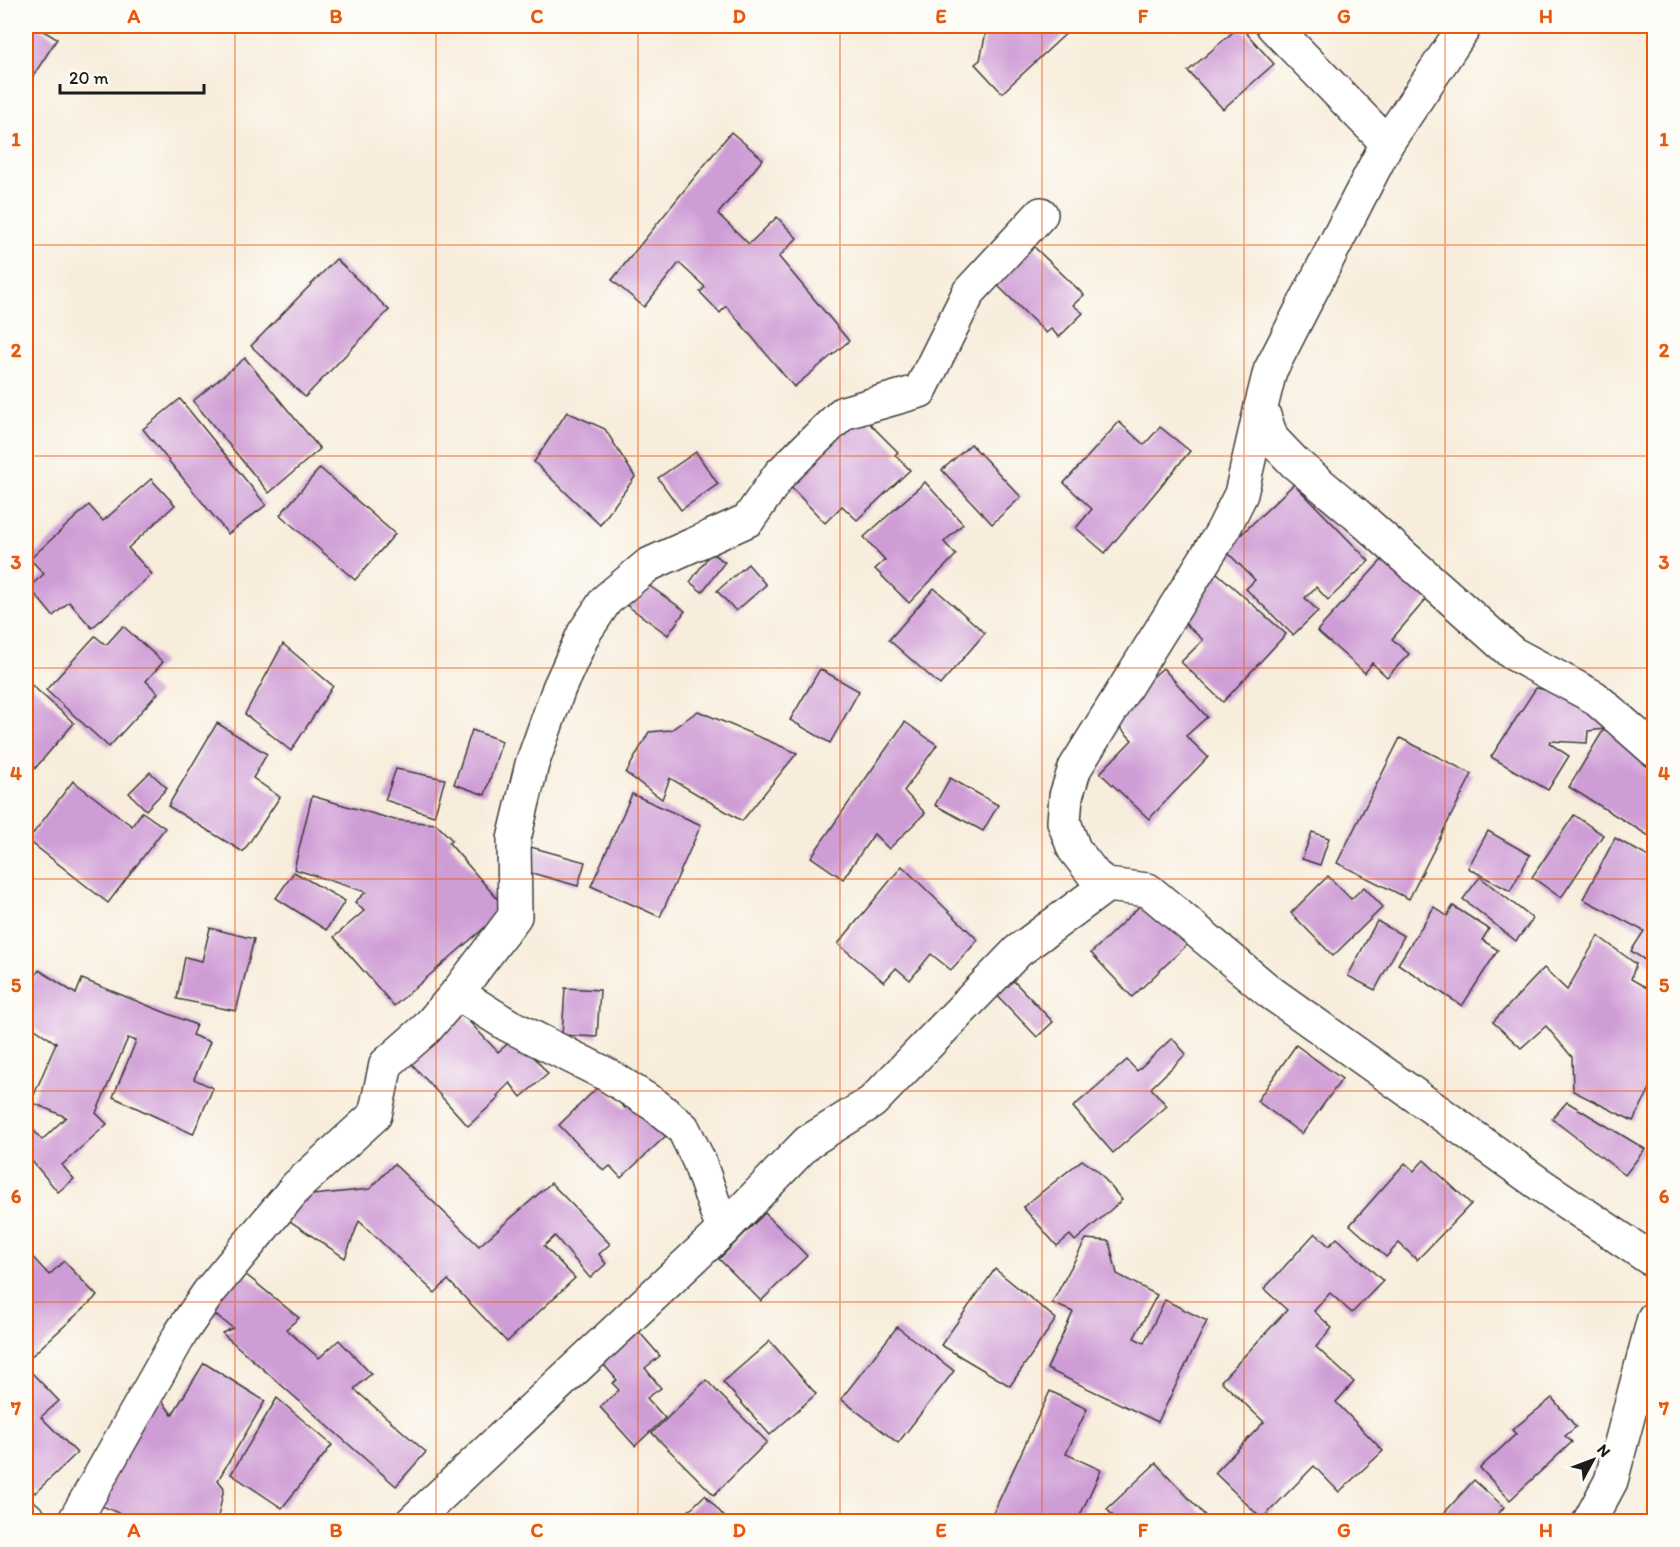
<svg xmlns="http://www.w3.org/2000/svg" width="1680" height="1547" viewBox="0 0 1680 1547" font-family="Itim,sans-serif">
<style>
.building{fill:#cf9dd6}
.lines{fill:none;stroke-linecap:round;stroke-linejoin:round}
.minor-casing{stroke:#3d3b39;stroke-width:36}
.minor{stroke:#fff;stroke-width:33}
.grid{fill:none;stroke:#e8590c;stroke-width:1.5;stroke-opacity:0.55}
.neatline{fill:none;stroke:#e8590c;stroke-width:2}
.grid-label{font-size:20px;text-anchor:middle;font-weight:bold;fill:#e8590c}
</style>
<rect width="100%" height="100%" fill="#fdfcf7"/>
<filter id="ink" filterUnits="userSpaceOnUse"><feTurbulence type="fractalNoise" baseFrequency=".0167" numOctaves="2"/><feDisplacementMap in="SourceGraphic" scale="12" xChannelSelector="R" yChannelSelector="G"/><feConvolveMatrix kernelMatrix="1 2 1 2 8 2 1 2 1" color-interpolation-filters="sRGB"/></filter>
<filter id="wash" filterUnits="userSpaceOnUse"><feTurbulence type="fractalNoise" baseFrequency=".008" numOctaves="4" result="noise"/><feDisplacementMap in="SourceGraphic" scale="24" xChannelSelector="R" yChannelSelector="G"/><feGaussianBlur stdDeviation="1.35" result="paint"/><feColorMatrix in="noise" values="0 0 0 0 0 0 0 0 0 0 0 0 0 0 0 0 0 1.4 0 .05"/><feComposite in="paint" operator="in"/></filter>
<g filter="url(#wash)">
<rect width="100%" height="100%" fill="#f8eddc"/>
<g id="blocks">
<!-- building -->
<g class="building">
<path d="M26,26H35L57,39L26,87Z"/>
<path d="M981,26H1074L1002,93L975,64L980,60L986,32Z"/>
<path d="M1240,26L1274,64L1223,109L1188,71Z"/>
<path d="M731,132L763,159L718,214L749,244L777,217L797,238L779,257L849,341L794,387L726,306L720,313L700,292L705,287L679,263L644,307L612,280Z"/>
<path d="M1029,242L1084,295L1073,305L1083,313L1059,337L1051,329L1046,333L992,280Z"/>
<path d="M336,259L389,310L305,397L251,346Z"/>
<path d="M245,358L320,449L269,493L193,401Z"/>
<path d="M180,399L266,505L228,534L143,429Z"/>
<path d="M567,412L605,429L635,477L600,525L534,462Z"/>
<path d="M861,415L898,452L895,455L910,470L857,520L842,506L825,523L789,485Z"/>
<path d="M1119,422L1144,445L1160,427L1190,451L1105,553L1076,528L1092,509L1064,483Z"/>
<path d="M971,444L1021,497L992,524L942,470Z"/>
<path d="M696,452L718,484L681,510L658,478Z"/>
<path d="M320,468L395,534L355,580L280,515Z"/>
<path d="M151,479L175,505L128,548L152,574L92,628L69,602L53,616L29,587L44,574L30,559L89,505L103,521Z"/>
<path d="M925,482L963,524L944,542L956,555L909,603L875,569L885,560L864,537Z"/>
<path d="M1294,484L1369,561L1328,600L1316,587L1305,598L1318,611L1293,635L1246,589L1255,580L1225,550Z"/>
<path d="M1391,550L1433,591L1392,639L1409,654L1387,677L1372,663L1365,673L1317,631Z"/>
<path d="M711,553L725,562L702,592L690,582Z"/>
<path d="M748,564L766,585L736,611L717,591Z"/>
<path d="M1216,572L1286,634L1223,702L1181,662L1203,640L1177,616Z"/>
<path d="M641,580L685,611L668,635L625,604Z"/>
<path d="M934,588L985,633L940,685L889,640Z"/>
<path d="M123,626L163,662L146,681L158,693L109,747L46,690L95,636L106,645Z"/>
<path d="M283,644L333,686L291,751L245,714Z"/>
<path d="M1163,668L1207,717L1186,736L1208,757L1149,819L1100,773L1132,740L1109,716Z"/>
<path d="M820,669L859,691L830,743L790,720Z"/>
<path d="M26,680L74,723L26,779Z"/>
<path d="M1536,688L1589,699L1614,728L1588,731L1587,743L1550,741L1549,743L1569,756L1548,790L1491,757Z"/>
<path d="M698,711L797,753L742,821L670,778L662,799L626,773L649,732L671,730Z"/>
<path d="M905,722L937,745L904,791L925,813L889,849L874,834L843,879L811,857Z"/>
<path d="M217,723L267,754L253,778L280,797L243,852L168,806Z"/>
<path d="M1604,729L1654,760V827L1649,836L1569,787Z"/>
<path d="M472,730L502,741L485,795L454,784Z"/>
<path d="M1400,738L1472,774L1409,899L1337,863Z"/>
<path d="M396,769L445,779L434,816L385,800Z"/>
<path d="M150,772L167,788L146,810L129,793Z"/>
<path d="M950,778L998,805L983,831L935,805Z"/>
<path d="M73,781L132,826L142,812L165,828L108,903L28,840Z"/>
<path d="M632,794L701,825L660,917L591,886Z"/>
<path d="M312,796L395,820L436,824L452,840L449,843L506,909L394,1006L334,937L364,911L355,902L366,892L294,869Z"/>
<path d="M1574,815L1603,835L1561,898L1532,877Z"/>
<path d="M1488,831L1530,855L1510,891L1468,868Z"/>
<path d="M1312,832L1329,838L1320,865L1302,859Z"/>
<path d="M1615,838L1654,860V966L1631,951L1644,931L1583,899Z"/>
<path d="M527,846L585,862L578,886L521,870Z"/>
<path d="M902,866L978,940L951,970L931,954L910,980L896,968L884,982L838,944Z"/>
<path d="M294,872L345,901L326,930L276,898Z"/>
<path d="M1328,876L1351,899L1364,887L1383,907L1333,956L1291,913Z"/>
<path d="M1480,877L1533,919L1516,941L1463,899Z"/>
<path d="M1146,900L1188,944L1132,997L1091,953Z"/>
<path d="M1453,906L1489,929L1482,940L1498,950L1462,1006L1398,964L1434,907L1447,916Z"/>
<path d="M1377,921L1404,936L1375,990L1348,976Z"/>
<path d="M210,928L254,939L236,1011L177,999L185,957L202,961Z"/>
<path d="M1598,936L1636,964L1631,979L1654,992V1081L1633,1121L1573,1091L1572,1057L1546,1026L1521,1048L1493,1022L1544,968L1567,990Z"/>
<path d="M39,970L76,994L82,979L196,1025L192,1035L210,1042L194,1079L213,1088L193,1134L113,1097L136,1041L128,1038L96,1113L107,1124L62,1165L74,1179L58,1192L26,1154V1128L29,1125L42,1140L66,1117L31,1102L56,1043L26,1023V991Z"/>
<path d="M1006,973L1053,1022L1037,1037L990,988Z"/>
<path d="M565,988L600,990L597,1037L562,1035Z"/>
<path d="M460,1012L498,1052L517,1036L548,1074L521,1097L510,1083L497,1096L499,1098L468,1126L410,1062Z"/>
<path d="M1172,1038L1186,1054L1151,1088L1167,1106L1113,1153L1073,1107L1127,1060L1137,1071Z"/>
<path d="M1296,1045L1342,1079L1302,1134L1257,1101Z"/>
<path d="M601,1084L625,1108L637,1096L670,1132L621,1178L610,1166L604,1171L559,1125Z"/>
<path d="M1567,1102L1645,1149L1625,1175L1552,1119Z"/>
<path d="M1082,1160L1098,1171L1122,1200L1075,1241L1070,1235L1057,1246L1023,1207Z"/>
<path d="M1424,1160L1471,1204L1417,1260L1399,1243L1386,1257L1350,1225L1405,1163L1414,1171Z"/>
<path d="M394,1164L479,1246L551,1183L610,1244L599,1254L606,1264L590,1278L555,1236L544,1246L575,1278L507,1342L448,1280L435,1293L359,1221L345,1258L281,1215L303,1187L313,1195L370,1189Z"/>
<path d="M765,1213L807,1256L761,1301L719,1259Z"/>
<path d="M1315,1233L1329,1246L1337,1238L1383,1281L1352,1313L1330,1293L1314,1311L1332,1328L1316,1347L1354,1382L1336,1402L1383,1451L1339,1492L1314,1466L1262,1519L1215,1473L1264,1422L1221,1381L1287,1310L1264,1289Z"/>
<path d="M1086,1239L1109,1241L1117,1274L1157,1295L1134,1338L1144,1343L1165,1300L1207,1321L1158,1422L1047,1369L1073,1312L1052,1303Z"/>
<path d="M28,1252L49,1275L64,1261L97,1296L26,1361V1254Z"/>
<path d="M995,1269L1056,1319L1010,1386L941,1345Z"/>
<path d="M244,1273L299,1318L286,1329L319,1358L339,1340L371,1374L354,1389L426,1452L396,1486L222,1333L233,1328L206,1308Z"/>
<path d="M634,1326L660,1356L645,1368L661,1388L647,1398L665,1418L635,1446L600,1407L619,1390L612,1383L617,1380L598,1358Z"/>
<path d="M897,1327L954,1371L898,1443L841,1399Z"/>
<path d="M770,1341L816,1394L770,1435L723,1382Z"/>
<path d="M204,1363L265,1401L218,1480L224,1488L217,1522H138L100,1505L155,1390L172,1415Z"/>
<path d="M30,1371L59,1401L41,1417L77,1453L35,1493L26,1483V1376Z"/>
<path d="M706,1380L767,1442L714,1495L652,1433Z"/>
<path d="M1050,1391L1087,1409L1066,1454L1101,1470L1077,1522H989Z"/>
<path d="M277,1398L332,1445L282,1508L231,1474Z"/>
<path d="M1552,1398L1576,1427L1565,1436L1572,1442L1510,1500L1480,1468L1516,1434L1512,1430Z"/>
<path d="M1156,1463L1211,1522H1118L1107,1509Z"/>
<path d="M1474,1480L1504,1507L1494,1519L1497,1522H1436Z"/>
<path d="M705,1495L729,1522H677Z"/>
</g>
</g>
</g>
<g filter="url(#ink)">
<use href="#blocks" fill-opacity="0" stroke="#3d3b39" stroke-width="1.5"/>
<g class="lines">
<defs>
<g id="minor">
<path d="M1273,26L1387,143"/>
<path d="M1465,26L1387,143L1270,371L1261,407L1272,439L1295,463L1356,514L1512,653L1594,697L1654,750"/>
<path d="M1261,407L1241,494L1222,532L1075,768L1066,796L1064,822L1074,849L1095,876L1107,885L1148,890L1270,992L1541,1185L1654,1261"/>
<path d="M457,993L508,1025L606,1074L655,1105L683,1128L699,1161L723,1230"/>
<path d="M26,1517L31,1522"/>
<path d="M74,1522L181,1333L209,1292L297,1186L375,1115L386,1064L426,1029L457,993L515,916L514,839L532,764L559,688L584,633L606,600L648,565L748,520L780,474L843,413L920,391L969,292L1041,214"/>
<path d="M412,1522L723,1230L808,1142L872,1102L1018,951L1107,885"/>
<path d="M1589,1522L1611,1481L1654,1318"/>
</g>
</defs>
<!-- minor casing -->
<use href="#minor" class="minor-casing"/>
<!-- minor -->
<use href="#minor" class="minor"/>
</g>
</g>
<!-- grid -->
<path class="grid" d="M235,26V1522M436,26V1522M638,26V1522M840,26V1522M1042,26V1522M1244,26V1522M1445,26V1522M26,245H1654M26,456H1654M26,668H1654M26,879H1654M26,1091H1654M26,1302H1654"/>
<!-- margin -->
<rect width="1680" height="1547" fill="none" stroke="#fdfcf7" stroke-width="66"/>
<!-- north arrow -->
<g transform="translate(1593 1460) rotate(49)" stroke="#fdfcf7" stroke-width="4.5" paint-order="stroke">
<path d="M0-4.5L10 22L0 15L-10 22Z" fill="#1c1c1c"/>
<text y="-9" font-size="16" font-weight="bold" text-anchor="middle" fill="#1c1c1c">N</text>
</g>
<!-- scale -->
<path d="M60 84v9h144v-9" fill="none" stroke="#1c1c1c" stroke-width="3"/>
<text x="69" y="84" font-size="18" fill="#1c1c1c" stroke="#fdfcf7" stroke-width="4.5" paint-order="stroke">20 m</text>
<rect x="33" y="33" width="1614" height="1481" class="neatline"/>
<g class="grid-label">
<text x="134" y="23">A</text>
<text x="336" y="23">B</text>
<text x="537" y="23">C</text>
<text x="739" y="23">D</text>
<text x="941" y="23">E</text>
<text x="1143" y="23">F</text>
<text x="1344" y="23">G</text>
<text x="1546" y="23">H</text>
<text x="16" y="146">1</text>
<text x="1664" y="146">1</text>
<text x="16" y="357">2</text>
<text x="1664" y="357">2</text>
<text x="16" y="569">3</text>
<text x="1664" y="569">3</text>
<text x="16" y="780">4</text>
<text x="1664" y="780">4</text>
<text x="16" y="992">5</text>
<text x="1664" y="992">5</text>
<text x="16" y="1203">6</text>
<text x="1664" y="1203">6</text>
<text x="16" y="1415">7</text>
<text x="1664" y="1415">7</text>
<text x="134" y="1537">A</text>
<text x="336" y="1537">B</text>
<text x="537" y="1537">C</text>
<text x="739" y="1537">D</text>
<text x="941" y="1537">E</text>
<text x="1143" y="1537">F</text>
<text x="1344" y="1537">G</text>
<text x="1546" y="1537">H</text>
</g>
</svg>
